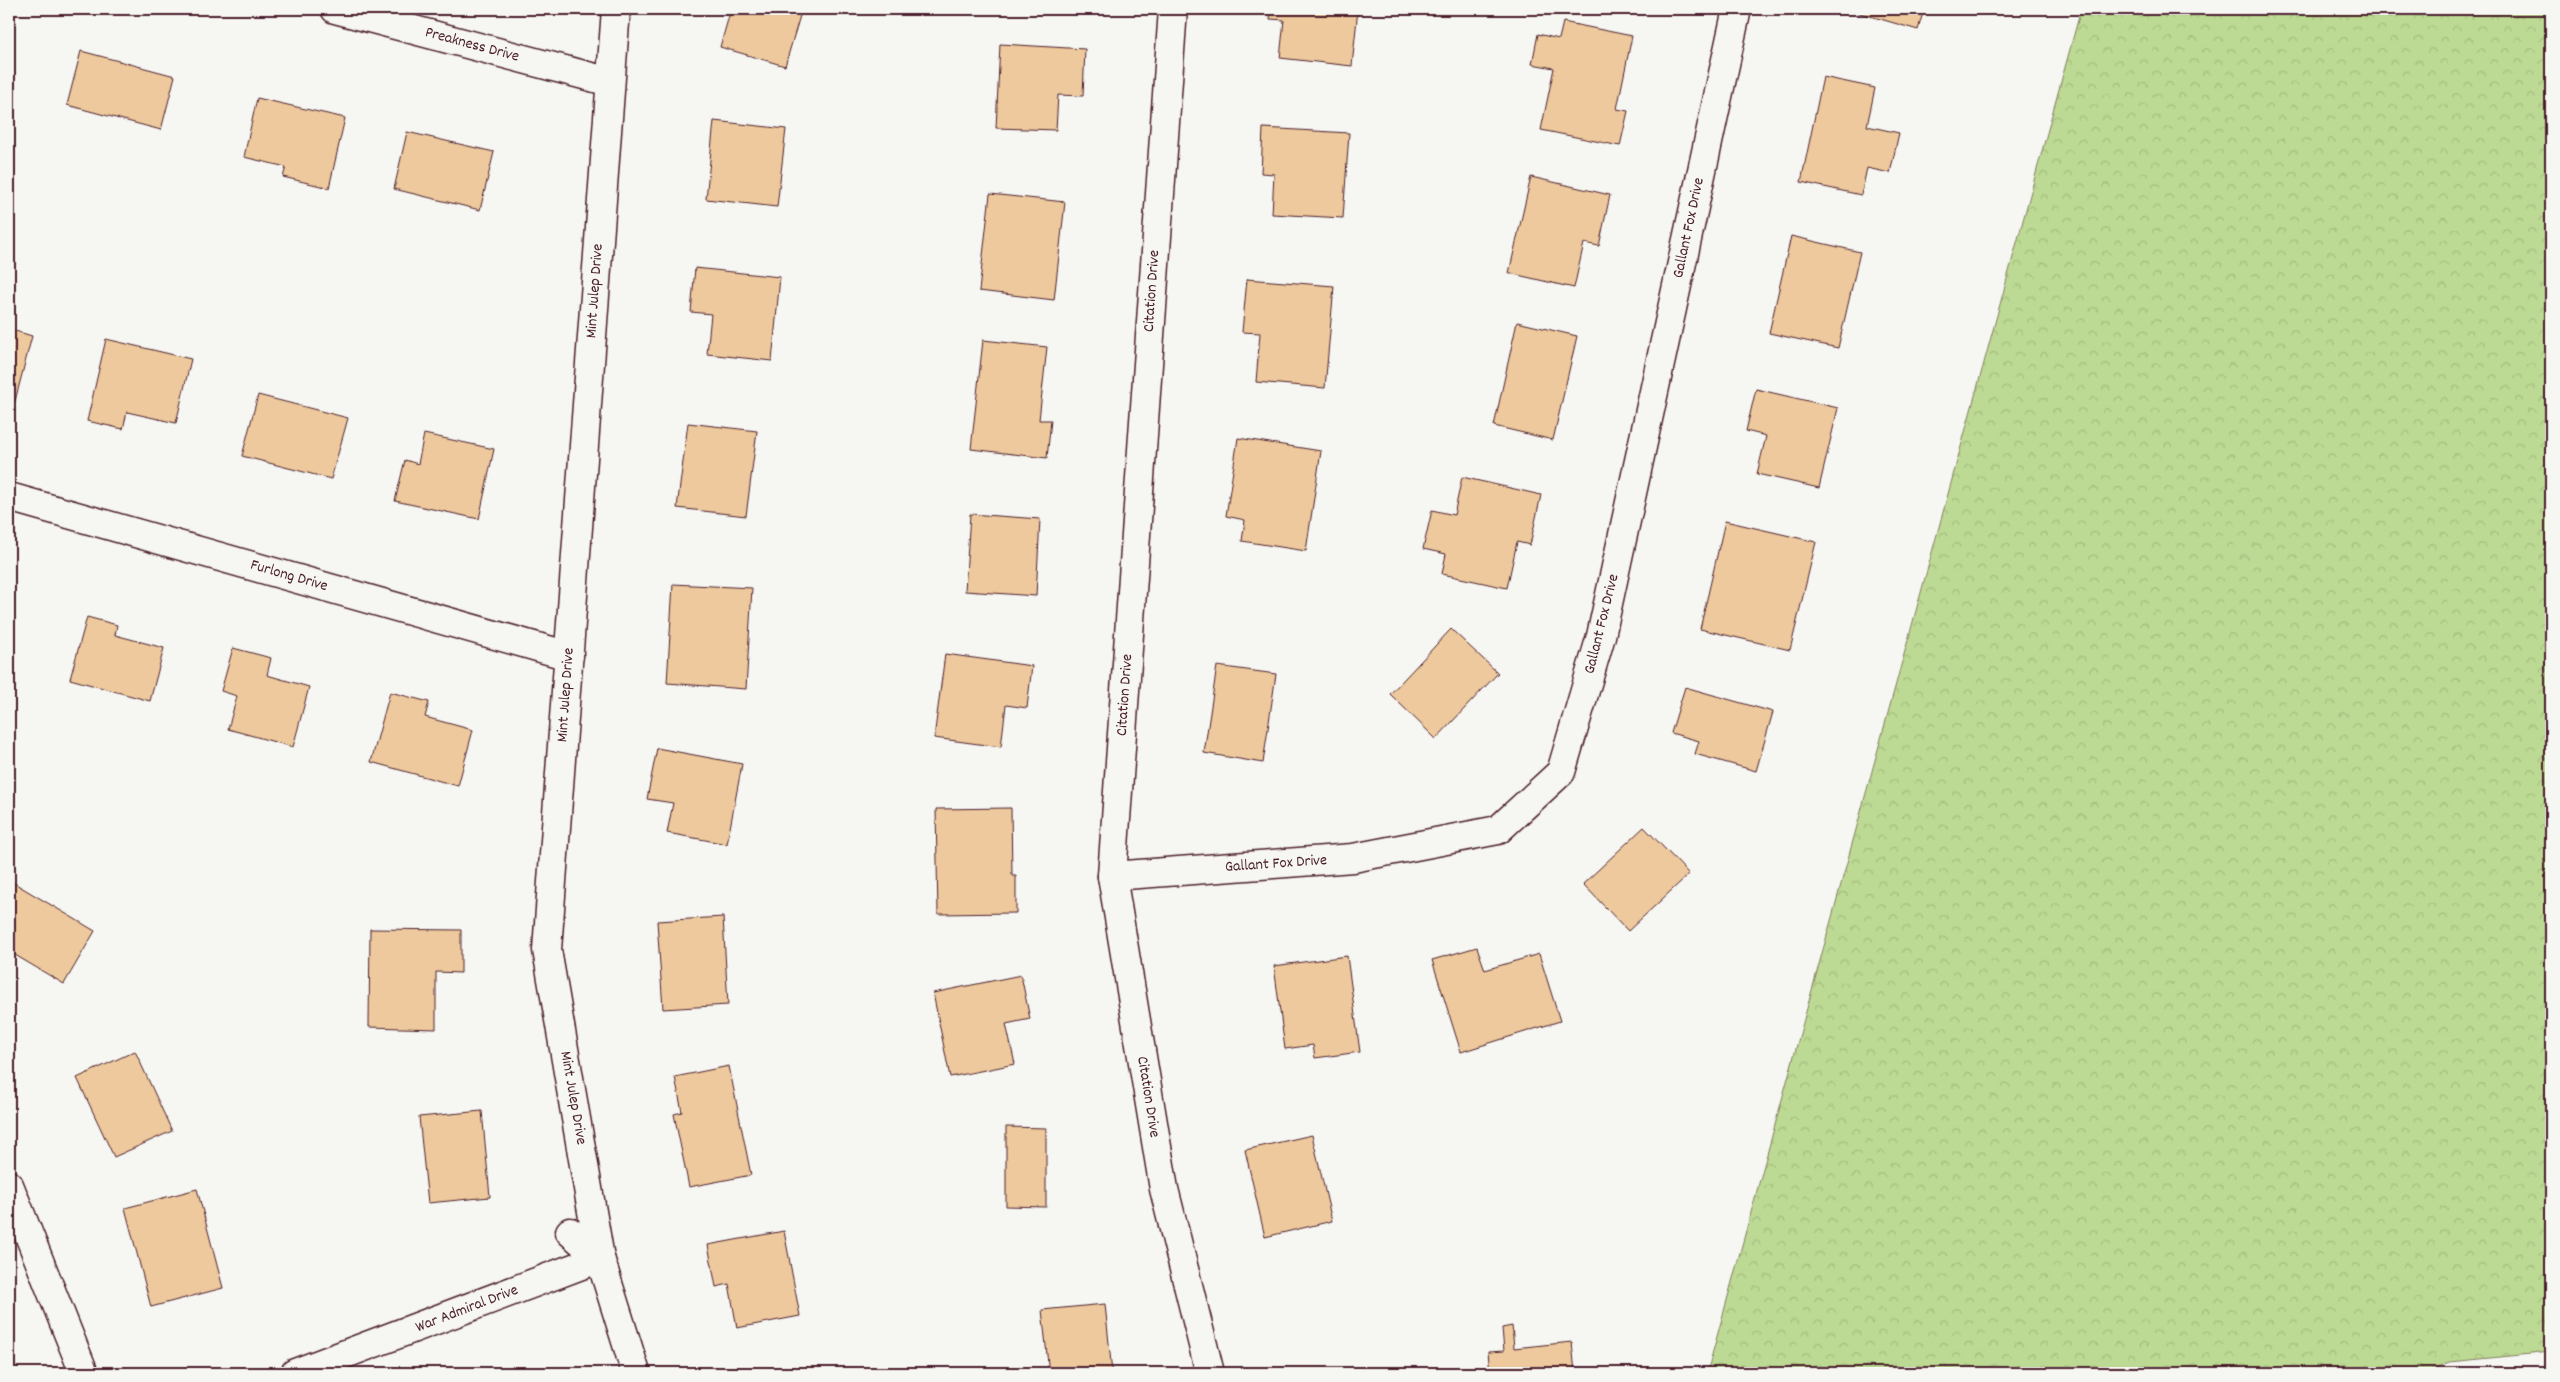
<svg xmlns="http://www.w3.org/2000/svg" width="2560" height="1382" viewBox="0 0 2560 1382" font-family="Dekko,sans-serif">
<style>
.forest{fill:url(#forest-crowns);stroke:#837c5f}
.building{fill:#edc99d;stroke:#4a1f2b}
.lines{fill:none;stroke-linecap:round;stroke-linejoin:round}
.minor-casing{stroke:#4a1f2b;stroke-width:31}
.minor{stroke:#f6f6f2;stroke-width:28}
.labels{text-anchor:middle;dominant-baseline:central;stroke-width:4;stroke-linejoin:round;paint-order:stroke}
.street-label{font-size:16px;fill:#4a1f2b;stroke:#f6f6f2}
</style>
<defs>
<pattern id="forest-crowns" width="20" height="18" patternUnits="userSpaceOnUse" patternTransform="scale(1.25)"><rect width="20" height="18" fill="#bcda93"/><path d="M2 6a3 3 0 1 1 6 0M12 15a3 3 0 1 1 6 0" fill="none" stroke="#a3bb7f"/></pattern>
</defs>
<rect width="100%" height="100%" fill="#f6f6f2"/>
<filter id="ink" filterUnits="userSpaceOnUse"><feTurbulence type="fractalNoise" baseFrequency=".02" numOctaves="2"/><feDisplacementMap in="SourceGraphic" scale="10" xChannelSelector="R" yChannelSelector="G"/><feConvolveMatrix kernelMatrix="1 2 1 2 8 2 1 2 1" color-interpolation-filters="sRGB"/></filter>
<g filter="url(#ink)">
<!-- forest -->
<path class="forest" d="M2081,9H2551V1352L2450,1362L2424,1373H1707Z"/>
<!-- building -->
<g class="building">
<path d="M731,9H802L785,66L720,47Z"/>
<path d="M1271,9H1358L1352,66L1280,58L1284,20L1270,19Z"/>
<path d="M1846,9H1924L1918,30Z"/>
<path d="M1563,22L1632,36L1617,109L1628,111L1620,146L1541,130L1554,68L1532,64L1538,34L1559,39Z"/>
<path d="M1000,44L1085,49L1083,96L1058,95L1056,130L996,128Z"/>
<path d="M81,51L175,76L161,130L67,105Z"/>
<path d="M1823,77L1875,88L1867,126L1899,133L1890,173L1867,168L1861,195L1801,182Z"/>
<path d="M257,98L345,118L329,188L283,177L286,167L244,157Z"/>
<path d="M714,121L786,129L777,207L706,199Z"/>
<path d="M1263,128L1349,133L1343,218L1272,214L1274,174L1261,173Z"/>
<path d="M407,132L494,152L480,210L394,189Z"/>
<path d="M1531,177L1610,195L1599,246L1584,243L1574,288L1509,273Z"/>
<path d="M990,194L1065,202L1054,300L979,291Z"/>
<path d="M1791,236L1860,252L1838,348L1769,333Z"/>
<path d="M695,268L780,277L772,361L707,354L711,314L691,312Z"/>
<path d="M1247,279L1334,286L1325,388L1256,382L1260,333L1242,332Z"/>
<path d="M1517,322L1577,336L1553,440L1494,426Z"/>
<path d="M9,329L32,336L15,401L9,399Z"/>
<path d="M106,339L191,359L176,423L127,412L123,429L87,421Z"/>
<path d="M983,340L1047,347L1039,420H1051L1047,458L971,449Z"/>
<path d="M1756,389L1838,408L1819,488L1757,474L1766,436L1746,431Z"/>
<path d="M258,395L348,418L331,479L242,456Z"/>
<path d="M688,423L757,431L746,516L677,508Z"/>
<path d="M424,434L494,449L479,519L395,501L405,460L418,464Z"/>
<path d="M1238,438L1321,451L1306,551L1242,541L1245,520L1226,516Z"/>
<path d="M1462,477L1541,495L1530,545L1517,542L1507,588L1442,574L1446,554L1423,549L1432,510L1454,515Z"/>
<path d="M970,514L1040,519L1036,596L965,591Z"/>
<path d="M1725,521L1816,542L1790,650L1700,629Z"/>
<path d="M673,584L752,588L746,689L667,683Z"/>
<path d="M87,617L117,625L115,635L164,648L150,701L70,679Z"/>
<path d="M1451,629L1498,673L1436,739L1390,694Z"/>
<path d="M233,648L271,658L267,675L309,687L293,747L228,729L237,696L221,691Z"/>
<path d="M945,654L1032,666L1027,708L1006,705L1001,747L934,738Z"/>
<path d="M1217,666L1276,674L1263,763L1204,753Z"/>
<path d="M1685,687L1773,712L1756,771L1695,754L1699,741L1671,733Z"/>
<path d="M390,692L429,702L425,717L473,730L458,786L371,762Z"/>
<path d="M657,748L742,764L727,844L667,833L673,803L647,799Z"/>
<path d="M1011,808L1012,876H1016V913L938,914L936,809Z"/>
<path d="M1644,827L1689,874L1628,931L1583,884Z"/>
<path d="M9,880L95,931L64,984L10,952L9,954Z"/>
<path d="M723,917L728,1005L663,1009L657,921Z"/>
<path d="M370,929L461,930V973L436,972V1029L369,1027Z"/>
<path d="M1477,947L1485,970L1539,954L1560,1021L1461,1052L1432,960Z"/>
<path d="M1347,956L1360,1052L1315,1058L1313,1045L1285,1049L1274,966Z"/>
<path d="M1021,975L1030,1019L1006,1024L1015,1064L950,1077L933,993Z"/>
<path d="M135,1051L172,1131L114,1157L77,1078Z"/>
<path d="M729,1066L751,1175L689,1187L674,1114L682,1112L675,1077Z"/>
<path d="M482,1111L490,1197L428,1203L419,1117Z"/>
<path d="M1006,1127L1046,1128V1207L1006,1206Z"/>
<path d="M1312,1135L1332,1221L1265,1237L1245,1150Z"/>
<path d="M197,1189L223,1288L151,1307L125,1208Z"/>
<path d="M784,1231L800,1316L737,1328L729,1284L716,1287L708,1245Z"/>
<path d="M1105,1304L1112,1373H1049L1042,1310Z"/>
<path d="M1512,1326L1514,1348L1572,1342L1575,1373H1490L1488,1352L1504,1351L1502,1328Z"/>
<path d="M1401,1369V1373H1360Z"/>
</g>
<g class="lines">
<defs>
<g id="minor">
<path d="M335,9L610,82"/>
<path d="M616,9L547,950L600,1258L636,1373"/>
<path d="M1173,9L1112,876L1164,1189L1210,1373"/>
<path d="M9,497L569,656"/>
<path d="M1112,876L1353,858L1498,830L1561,772L1601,636L1737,9"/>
<path d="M9,1185L84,1373"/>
<path d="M295,1373L600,1258L570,1232"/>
</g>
</defs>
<!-- minor casing -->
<use href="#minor" class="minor-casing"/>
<!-- minor -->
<use href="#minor" class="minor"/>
</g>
</g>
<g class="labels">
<!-- street labels -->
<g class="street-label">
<text transform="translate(472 45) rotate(15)">Preakness Drive</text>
<text transform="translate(1689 228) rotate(-78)">Gallant Fox Drive</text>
<text transform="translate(595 291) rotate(-86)">Mint Julep Drive</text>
<text transform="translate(1152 291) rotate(-86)">Citation Drive</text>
<text transform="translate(289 576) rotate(16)">Furlong Drive</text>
<text transform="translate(1602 624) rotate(-76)">Gallant Fox Drive</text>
<text transform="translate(566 695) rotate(-86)">Mint Julep Drive</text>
<text transform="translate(1125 695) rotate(-86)">Citation Drive</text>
<text transform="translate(1276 864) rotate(-4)">Gallant Fox Drive</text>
<text transform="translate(1148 1097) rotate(81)">Citation Drive</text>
<text transform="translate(573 1098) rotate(80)">Mint Julep Drive</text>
<text transform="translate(467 1309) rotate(-21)">War Admiral Drive</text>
</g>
</g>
<!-- margin -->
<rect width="2560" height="1382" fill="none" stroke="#f6f6f2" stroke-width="30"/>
<rect x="15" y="15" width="2530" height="1352" fill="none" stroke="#4a1f2b" stroke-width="2" filter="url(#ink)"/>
</svg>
